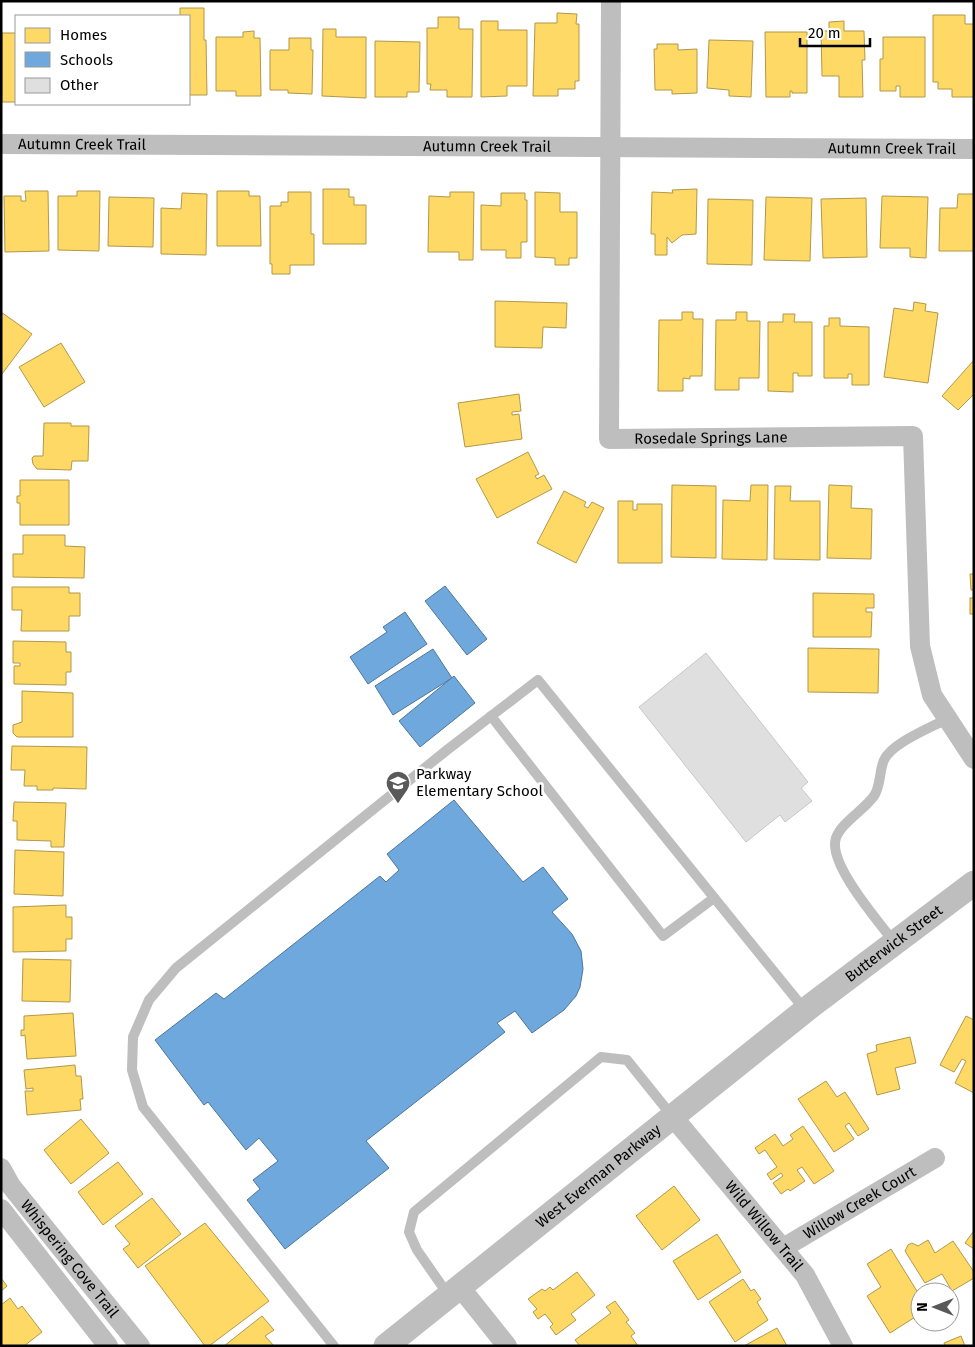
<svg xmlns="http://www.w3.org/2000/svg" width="975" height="1347" viewBox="0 0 975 1347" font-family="'Fira Sans',sans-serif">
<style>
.homes{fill:#ffd966;stroke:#b29847}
.schools{fill:#6fa8dc;stroke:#4e769a}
.building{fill:#dfdfdf;stroke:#c7c7c7}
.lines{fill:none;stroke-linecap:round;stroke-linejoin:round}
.service{stroke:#bebebe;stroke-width:10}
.minor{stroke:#bebebe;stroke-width:20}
.tertiary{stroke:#bebebe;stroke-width:25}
.labels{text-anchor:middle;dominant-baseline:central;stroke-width:5;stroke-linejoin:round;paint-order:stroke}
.street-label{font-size:15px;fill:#000;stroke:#fff}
.poi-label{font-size:15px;fill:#000;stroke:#fff;text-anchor:start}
</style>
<rect width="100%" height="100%" fill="#fff"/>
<!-- homes -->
<g class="homes">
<path d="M180,8H204V40H206L207,95H189V16H180Z"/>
<path d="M557,13L577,14L576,24H579V81H575V89H558V96H533L535,23H557Z"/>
<path d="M933,15H965V24H974V97H952V89H938V82H933Z"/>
<path d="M438,17H459V29H473L472,97H447V90H430L431,84H427V28H438Z"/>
<path d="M481,21H498V30H527V86H507V96L481,97Z"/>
<path d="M844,21V31H864L865,60H862L863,97H839V76H822L821,31H829V22Z"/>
<path d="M323,29H336V37H366V98L322,96Z"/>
<path d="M254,31V38H260L261,96H236V91H216V37H243V32Z"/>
<path d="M765,32H807V93H792V91H790V97H766Z"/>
<rect x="2" y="33" width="14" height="69"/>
<path d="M883,37H925V97H900V86H896V91H880V59H883Z"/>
<path d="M289,38H311V50H313L312,94L288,93V90H270V50H289Z"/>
<path d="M709,40L753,41L751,97L729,96V90L707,88Z"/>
<path d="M375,41L420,42L419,92H407V97H375Z"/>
<path d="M657,44H678V50L697,49V93L672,94V90H655L654,49H657Z"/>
<path d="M323,189H349V197H354V205H366V244H323Z"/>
<path d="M697,189L696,234L682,235L672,243L667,237V255H655V234H651L652,192L673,193L672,190Z"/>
<path d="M25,191H48L49,251L5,252L4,196H21V201H26Z"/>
<path d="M77,191H100L99,251L58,250V196H77Z"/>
<path d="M217,191H249V196H260L261,246H217Z"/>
<path d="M288,192H311V234H314V265H290V274H272V264H270V206H281V202H288Z"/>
<path d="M450,192H474L473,260H459V252H428L429,196L450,197Z"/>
<path d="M535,192L560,193V212H577V258H569V265H555V258L535,257Z"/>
<path d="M182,193L207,194L206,255L161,254V208L181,209Z"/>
<path d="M501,193H525V200H527V242H521V258H506V250H481V205L501,206Z"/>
<path d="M958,194H974V251H939L940,208H957Z"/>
<path d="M882,196L928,197L926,258L910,257V248H880Z"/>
<path d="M109,197L154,198L153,247L108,246Z"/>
<path d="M766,197L812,198L810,261L764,260Z"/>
<path d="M866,198L867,257L823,258L821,199Z"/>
<path d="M708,199L753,200L752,265L707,264Z"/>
<path d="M495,301L567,303L566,328L543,327L542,348L495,347Z"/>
<path d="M914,302L926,304L925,311L938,313L928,383L884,377L894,308L913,311Z"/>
<path d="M1,312L32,334L2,374H1Z"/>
<path d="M682,312H693V319H703L702,376H690V379L683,378V391H658L659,320H682Z"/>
<path d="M736,312H747V321H760L759,378H739V390H715L716,320H736Z"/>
<path d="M783,314H795L794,322H812V376H798V373H793V392L768,391V322H783Z"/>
<path d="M829,318H840V326L869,327V385H852V374H848V378H824V326H829Z"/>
<path d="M61,343L85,382L44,407L19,367Z"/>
<path d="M974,360V394L958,410L942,396Z"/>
<path d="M519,394L521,411L512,412V415L519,414L522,439L465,447L458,403Z"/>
<path d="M44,423H71V426H89L88,461H72L71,470L37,469L33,464L32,458L34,456H43Z"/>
<path d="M528,452L539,474L535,476L537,479L544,475L552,489L497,518L476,479Z"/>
<path d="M20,480H69V525H20V503H17V496H20Z"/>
<path d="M672,485L716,486V558L671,557Z"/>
<path d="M751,485H768L767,560L722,559L723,500L750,501Z"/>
<path d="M829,485L852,486L851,508L872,509L871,559L827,558Z"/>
<path d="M775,486H791L790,501H820V560L774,559Z"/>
<path d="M564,491L586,502L584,506L588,508L592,502L604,508L576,563L537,543Z"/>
<path d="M618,501H633V510H637V504H662V563H618Z"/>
<path d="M23,535H65V546L85,547L84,578L13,577V554H23Z"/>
<path d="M970,574H974V590H971Z"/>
<path d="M12,587H69V593H80V616H69V631H21L22,610H12Z"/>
<path d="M813,593L874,594V608H866V612H872L871,637H813Z"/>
<rect x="970" y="598" width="4" height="16"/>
<path d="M13,641L66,642V652H71V672H66V685L14,684V666H20V663H13Z"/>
<path d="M808,648L879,649L878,693L808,692Z"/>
<path d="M22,691L73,693V737H17L13,733V725L22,722Z"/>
<path d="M12,746L87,747L86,789L53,788V790H37V786H24L25,770H11Z"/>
<path d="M14,802L66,803L64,847H51V841L17,840V821H13Z"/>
<path d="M15,850L64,852L63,896L14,894Z"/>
<path d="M66,905V917H72V939H66V951L13,952V907Z"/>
<path d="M23,959L71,960L70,1002L22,1001Z"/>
<path d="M73,1013L76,1056L27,1059L25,1035L21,1036V1030H24V1016Z"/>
<path d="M966,1016L974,1020V1093L955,1083L966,1061L962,1059L954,1072L940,1065Z"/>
<path d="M910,1037L916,1063L895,1068L900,1089L877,1095L867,1054L877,1051L876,1045Z"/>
<path d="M75,1065L76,1076H81L83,1099H80L81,1110L27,1115L25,1091H33V1088L26,1089L24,1070Z"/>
<path d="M826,1081L837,1097L845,1092L869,1129L858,1136L849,1123L845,1126L854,1139L834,1152L798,1099Z"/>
<path d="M81,1119L109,1153L71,1184L44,1150Z"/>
<path d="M803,1126L834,1171L814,1184L802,1167L797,1170L805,1181L790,1191L788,1189L781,1194L773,1183L783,1176L781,1173L771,1180L767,1174L777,1167L765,1150L759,1154L755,1148L775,1134L783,1146L793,1139L790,1135Z"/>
<path d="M118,1162L143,1194L103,1225L78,1192Z"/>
<path d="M674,1186L700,1220L662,1250L636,1216Z"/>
<path d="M152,1198L181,1234L138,1268L123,1249L130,1244L115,1226Z"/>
<path d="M205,1223L269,1301L209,1346H205L145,1266Z"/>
<path d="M973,1232L974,1233V1249L965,1243Z"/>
<path d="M717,1234L741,1272L698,1300L673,1261Z"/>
<path d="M928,1240L935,1253L953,1241L974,1272V1278L952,1291L942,1274L925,1283L905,1251L908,1245L912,1243L918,1246Z"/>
<path d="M891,1249L920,1296V1314L890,1333L867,1296L881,1287L867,1264Z"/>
<path d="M577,1272L595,1295L571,1314L576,1320L556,1335L550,1327L553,1324L545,1314L538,1319L533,1312L537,1309L528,1299L542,1289L545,1291L550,1287L553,1290Z"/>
<path d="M1,1278L7,1286L1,1291Z"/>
<path d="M743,1279L751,1291L754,1289L761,1299L757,1302L768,1320L735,1342L709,1302Z"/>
<path d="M10,1298L18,1309L22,1306L42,1332L24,1346H1V1305Z"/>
<path d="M615,1301L629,1320L626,1322L635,1333L631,1336L638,1346H580L575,1340L611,1313L606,1307Z"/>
<path d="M262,1316L274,1330L265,1336L274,1346H224Z"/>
<path d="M777,1328L787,1346H744Z"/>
<path d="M961,1336L965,1346H945L944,1343Z"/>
</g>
<!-- schools -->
<g class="schools">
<path d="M445,586L487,639L467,655L425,601Z"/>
<path d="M405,612L427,644L368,684L350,657L387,632L383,627Z"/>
<path d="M433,649L452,678L393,715L375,686Z"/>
<path d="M454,676L475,703L420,747L399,721Z"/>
<path d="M454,800L523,882L543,867L568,899L552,912L572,934L581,951L583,969L580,987L576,996L564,1010L532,1033L515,1011L497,1023L505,1032L366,1141L389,1168L285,1249L247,1200L260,1189L253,1180L278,1161L259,1138L246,1150L208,1102L204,1105L155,1040L216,993L224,999L380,876L386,882L399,870L387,854Z"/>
</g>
<!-- building -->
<path class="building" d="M706,653L808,782L801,788L812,801L785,822L780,815L746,842L639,707Z"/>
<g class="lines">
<!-- service -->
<g class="service">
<path d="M491,716L663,936L714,898"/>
<path d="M894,942C879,922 827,863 836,838C841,823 864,810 874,796C881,786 879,771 884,760C892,743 930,728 947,719"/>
<path d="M449,1296L417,1250L409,1232L414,1212L601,1057L627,1060L672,1116"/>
<path d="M334,1346L143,1107L132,1070L133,1037L149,1000L176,968L447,750L538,680L805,1010"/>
</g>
<!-- minor -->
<g class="minor">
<path id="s1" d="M611,1L609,439L913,436L920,646L932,695L974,759"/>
<path id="s2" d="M1,144L974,149"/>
<path id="s3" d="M673,1117L805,1275L843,1346"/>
<path id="s4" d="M1,1168L11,1186L140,1346"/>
<path d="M1,1209L108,1346"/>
<path id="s5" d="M783,1248L935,1158"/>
<path d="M460,1287L507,1346"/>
</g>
<!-- tertiary -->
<path class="tertiary" id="s6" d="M386,1346L812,1005L974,883"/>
</g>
<!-- icons -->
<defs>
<symbol id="school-pin" viewBox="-11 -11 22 30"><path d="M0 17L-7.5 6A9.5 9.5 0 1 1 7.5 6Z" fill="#595959" stroke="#fff"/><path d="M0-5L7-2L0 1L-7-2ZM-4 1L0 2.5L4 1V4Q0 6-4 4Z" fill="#fff"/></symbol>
</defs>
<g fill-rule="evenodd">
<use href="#school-pin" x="384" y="769" width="28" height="38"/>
</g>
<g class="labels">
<!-- street labels -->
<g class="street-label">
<text stroke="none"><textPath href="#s2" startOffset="81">Autumn Creek Trail</textPath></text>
<text stroke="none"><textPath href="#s2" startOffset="486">Autumn Creek Trail</textPath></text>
<text stroke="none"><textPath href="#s2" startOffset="891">Autumn Creek Trail</textPath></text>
<text stroke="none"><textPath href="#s1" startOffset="540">Rosedale Springs Lane</textPath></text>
<text stroke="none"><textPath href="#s6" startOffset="648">Butterwick Street</textPath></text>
<text stroke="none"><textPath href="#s6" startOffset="272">West Everman Parkway</textPath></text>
<text stroke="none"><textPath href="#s5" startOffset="89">Willow Creek Court</textPath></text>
<text stroke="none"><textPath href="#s3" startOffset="142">Wild Willow Trail</textPath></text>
<text stroke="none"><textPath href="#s4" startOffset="114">Whispering Cove Trail</textPath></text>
</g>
<!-- poi labels -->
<g class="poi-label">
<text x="416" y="774">Parkway<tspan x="416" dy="17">Elementary School</tspan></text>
</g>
</g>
<!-- border -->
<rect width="975" height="1347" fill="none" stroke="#000000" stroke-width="5"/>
<!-- legend -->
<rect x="15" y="15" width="175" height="90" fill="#ffffff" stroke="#999999"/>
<rect x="25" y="28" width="25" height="15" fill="#ffd966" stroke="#999999"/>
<text x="60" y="40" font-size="15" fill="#000000">Homes</text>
<rect x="25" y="52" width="25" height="15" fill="#6fa8dc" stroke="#999999"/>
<text x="60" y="65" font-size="15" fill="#000000">Schools</text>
<rect x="25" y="78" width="25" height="15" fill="#dfdfdf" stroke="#999999"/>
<text x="60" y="90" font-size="15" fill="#000000">Other</text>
<!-- north arrow -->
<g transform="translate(935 1307) rotate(270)"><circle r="24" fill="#ffffff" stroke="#999999"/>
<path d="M0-4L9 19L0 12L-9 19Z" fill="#595959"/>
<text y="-8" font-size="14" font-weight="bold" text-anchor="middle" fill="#000000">N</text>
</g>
<!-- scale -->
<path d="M800 38v8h70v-8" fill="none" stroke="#000000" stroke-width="2.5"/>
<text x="808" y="38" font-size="15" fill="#000000" stroke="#ffffff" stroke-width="4" paint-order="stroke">20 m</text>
</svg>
